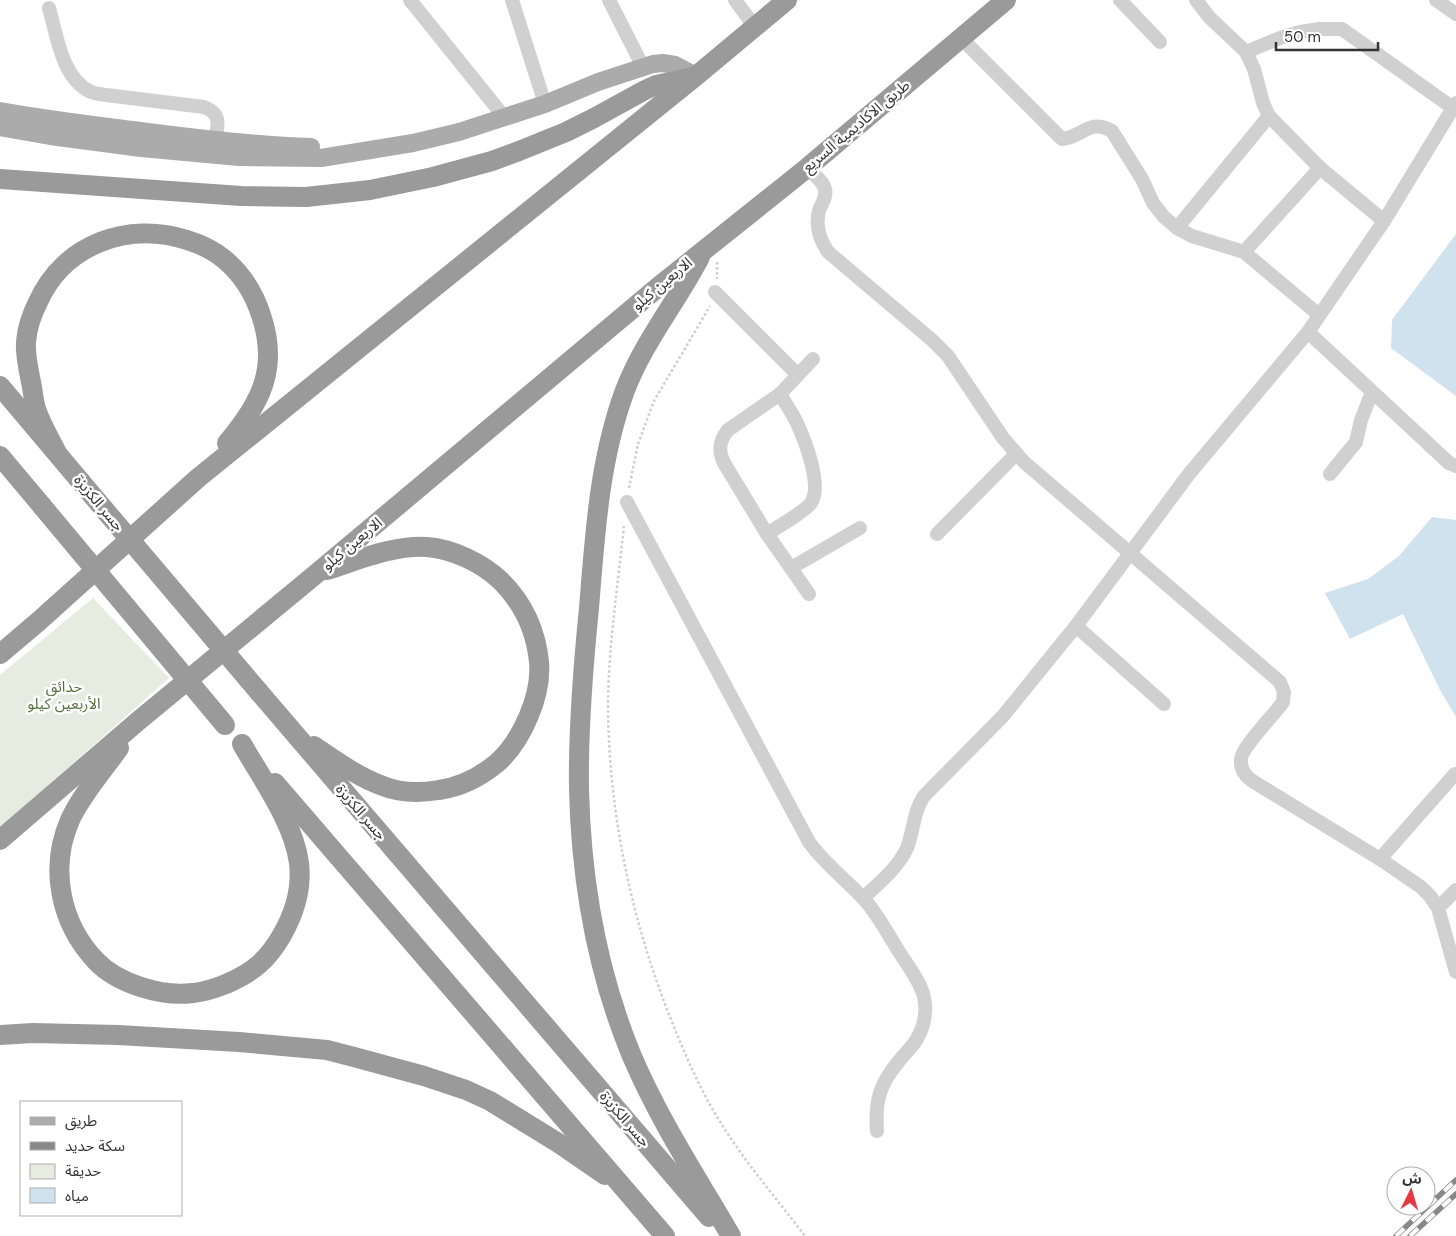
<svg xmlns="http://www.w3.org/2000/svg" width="1456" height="1236" viewBox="0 0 1456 1236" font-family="'DM Sans','Noto Sans Arabic',sans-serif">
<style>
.green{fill:#e6ecdf}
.water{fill:#cfe2ee}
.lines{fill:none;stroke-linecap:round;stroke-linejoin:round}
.path{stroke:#cdcdcd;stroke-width:2.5;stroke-dasharray:2.5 2.5;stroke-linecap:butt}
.minor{stroke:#d0d0d0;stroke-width:14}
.major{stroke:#ababab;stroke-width:18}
.highway{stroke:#9a9a9a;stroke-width:20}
.rail-casing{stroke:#888;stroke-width:5.5}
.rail{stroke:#fff;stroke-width:4;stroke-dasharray:11;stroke-linecap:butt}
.highway-bridge{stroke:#9a9a9a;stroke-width:20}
.labels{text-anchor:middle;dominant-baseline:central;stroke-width:5;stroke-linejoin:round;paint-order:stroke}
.street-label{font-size:15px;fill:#333;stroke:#fff}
.park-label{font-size:15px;fill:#56703f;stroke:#fff}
</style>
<rect width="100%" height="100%" fill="#fff"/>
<!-- green -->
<path class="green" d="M93,598L169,678L0,828V675Z"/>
<!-- water -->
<g class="water">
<path d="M1456,234V396L1391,348L1392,320Z"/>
<path d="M1432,517L1456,520V717L1440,690L1403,614L1350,639L1325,593L1368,579L1399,556Z"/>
</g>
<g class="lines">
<!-- path -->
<g class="path">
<path d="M717,262V279"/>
<path d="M629,488L638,444L654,401L710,306"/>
<path d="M624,526C618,584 609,642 608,701C608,813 632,924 674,1027C687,1059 701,1091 719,1120C744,1161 776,1198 805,1236"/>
</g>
<!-- minor -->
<g class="minor">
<path d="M410,0L505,118"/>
<path d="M512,0L545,104"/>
<path d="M609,0L643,67"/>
<path d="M735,0L755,27"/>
<path d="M1120,0L1160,42"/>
<path d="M1196,0L1209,17L1246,52L1254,69L1263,103L1269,116L1320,168L1384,221"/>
<path d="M1436,0L1456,14"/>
<path d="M49,8C57,36 62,79 91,92C96,94 101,94 106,95L204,107C222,114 218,125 215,141"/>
<path d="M961,38L1062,139C1083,137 1089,118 1112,131L1142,179L1153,203L1164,217L1177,228L1192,236L1244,252L1319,315"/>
<path d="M1246,52L1280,38L1300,32L1319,29H1342L1453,108"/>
<path d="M807,168C813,174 823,181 825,189C827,198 821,204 819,211C815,226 820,240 828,252L932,340L948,356L1003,438L1024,462L1280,682L1284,692L1283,702C1274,715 1242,747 1241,759C1240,770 1246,777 1254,782L1380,859L1421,887L1430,896L1438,908L1456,972"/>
<path d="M1177,228L1269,116"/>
<path d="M1244,252L1320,168"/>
<path d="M715,292L798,375"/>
<path d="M1308,332L1449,463L1456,466"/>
<path d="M1330,474L1356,442L1361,420L1372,392"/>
<path d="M627,502L809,842C824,863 844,878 862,897C876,911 887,933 898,950C907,965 920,980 924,997C927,1011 924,1026 918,1037C913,1047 905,1053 899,1061C879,1085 875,1101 877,1131"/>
<path d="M767,534C777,527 805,512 811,503C823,485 804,438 796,421C791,411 785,403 780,394"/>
<path d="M937,534L1016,454"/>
<path d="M791,568L860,528"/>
<path d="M809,594L767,534L724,463C718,451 719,441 728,430L780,394L813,359"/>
<path d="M1076,626L1164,704"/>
<path d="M1380,859L1455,774"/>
<path d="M863,898C879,883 898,868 907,848C914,830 913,812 924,796L1003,716L1076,626L1189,474L1308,332L1384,221L1456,103"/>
<path d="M1438,908L1456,890"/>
</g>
<!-- major -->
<g class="major">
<path d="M0,111C44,119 88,124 133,130C192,138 251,145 311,147"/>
<path d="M0,127L50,136L141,148L239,157L321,158L413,143L459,132L545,104L598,82L653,64L663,63L675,65L696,76"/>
</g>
<!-- highway -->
<g class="highway">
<path d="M0,179L241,196L306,197L370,190L433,177L492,161L519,151L566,132L594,118L645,90L656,85L694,77"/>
<path d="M700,257C676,303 642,344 624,393C599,462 595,535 589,608C583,668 578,729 579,789C581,878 597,971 631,1054C658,1118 696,1176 731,1236"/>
<path d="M0,386L81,482"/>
<path d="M57,453C50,439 41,424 36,409C34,402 33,394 32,387C29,371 25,357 26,342C27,328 32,314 38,302C64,244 128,221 187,240C200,244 213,250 224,259C242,274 254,293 261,315C279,368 261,403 227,443"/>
<path d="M0,456L42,506"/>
<path d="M0,654L39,621L198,478L696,76L787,0"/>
<path d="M259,692L709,1217"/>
<path d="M314,746C336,761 358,777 383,786C400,793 421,793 439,790C460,787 480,777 497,763C522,741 542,695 539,662C536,631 523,603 501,581C482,563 453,549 427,547C393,545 359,560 327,570"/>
<path d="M119,748C103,771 82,794 70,820C49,868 60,923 96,961C118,984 162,997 193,993C204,992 216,988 226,984C253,972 267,961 282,935C294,914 302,888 299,863C294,823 262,779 242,744"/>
<path d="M275,783L665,1236"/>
<path d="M0,840L137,722L316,574L663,283L807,168L1006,0"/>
<path d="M0,1035L33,1033L118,1035L239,1042L327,1050L354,1057L424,1076L466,1090L490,1101L560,1144L605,1175"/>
</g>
<defs>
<g id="rail">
<path d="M1396,1236L1456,1180"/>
<path d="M1410,1236L1456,1194"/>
</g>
</defs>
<!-- rail casing -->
<use href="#rail" class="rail-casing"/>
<!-- rail -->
<use href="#rail" class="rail"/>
<!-- highway-bridge -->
<g class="highway-bridge">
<path d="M81,482L259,692"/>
<path d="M42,506L225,725"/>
</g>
</g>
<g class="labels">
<!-- street labels -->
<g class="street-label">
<text transform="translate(856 126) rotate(-40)">طريق الاكاديمية السريع</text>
<text transform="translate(662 284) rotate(-40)">الاربعين كيلو</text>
<text transform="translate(99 503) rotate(50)">جسر الكزيزة</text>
<text transform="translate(352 544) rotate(-40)">الاربعين كيلو</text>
<text transform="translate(361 812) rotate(49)">جسر الكزيزة</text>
<text transform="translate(625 1119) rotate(49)">جسر الكزيزة</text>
</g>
<!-- park labels -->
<g class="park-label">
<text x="64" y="687">حدائق<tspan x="64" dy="17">الأربعين كيلو</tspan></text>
</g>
</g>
<!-- legend -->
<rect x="20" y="1101" width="162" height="115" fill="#ffffff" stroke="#adadad"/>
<rect x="30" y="1117" width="25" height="8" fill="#ababab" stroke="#adadad"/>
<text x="65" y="1126" font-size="15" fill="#333333">طريق</text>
<rect x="30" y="1142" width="25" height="8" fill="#888888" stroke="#adadad"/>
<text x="65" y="1151" font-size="15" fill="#333333">سكة حديد</text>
<rect x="30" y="1164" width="25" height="15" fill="#e6ecdf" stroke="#adadad"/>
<text x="65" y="1176" font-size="15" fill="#333333">حديقة</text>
<rect x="30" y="1188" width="25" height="15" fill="#cfe2ee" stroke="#adadad"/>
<text x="65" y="1201" font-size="15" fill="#333333">مياه</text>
<!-- north arrow -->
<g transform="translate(1411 1191) rotate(5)"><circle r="24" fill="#ffffff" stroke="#adadad"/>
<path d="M0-4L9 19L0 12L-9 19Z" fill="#e63946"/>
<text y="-8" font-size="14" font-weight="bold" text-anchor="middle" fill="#333333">ش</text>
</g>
<!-- scale -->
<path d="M1276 42v8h102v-8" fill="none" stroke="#333333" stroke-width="2.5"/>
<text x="1284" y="42" font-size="15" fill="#333333" stroke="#ffffff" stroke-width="4" paint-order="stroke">50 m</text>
</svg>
